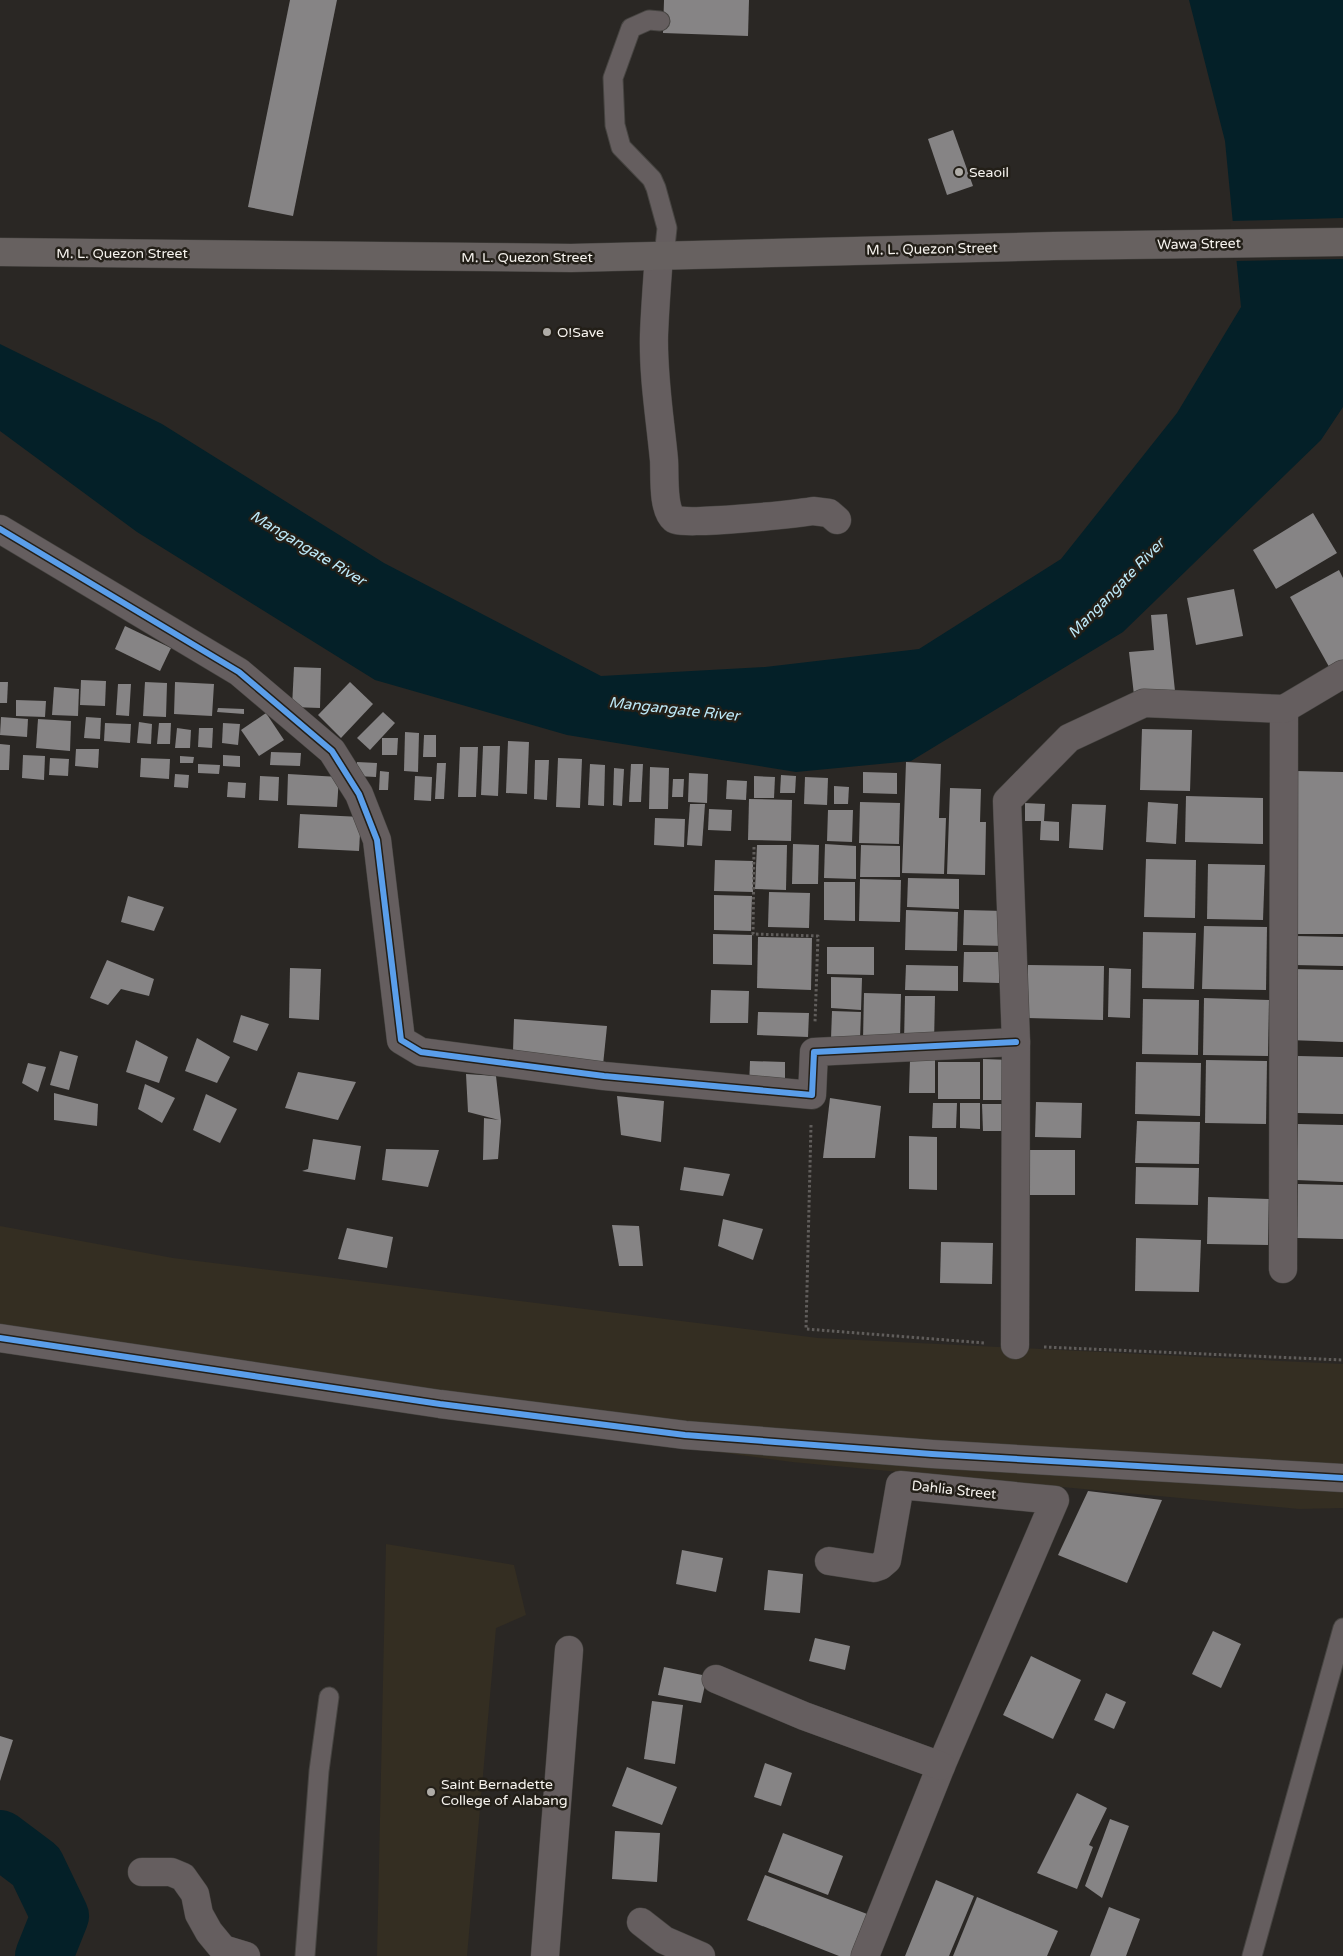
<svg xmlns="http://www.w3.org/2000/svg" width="1343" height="1956" viewBox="0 0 1343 1956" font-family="'Varela Round',sans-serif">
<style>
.built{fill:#342e22}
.water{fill:#042028}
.pier{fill:#2a2724}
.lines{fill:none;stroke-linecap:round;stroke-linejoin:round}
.river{stroke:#042028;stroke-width:58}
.building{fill:#868485}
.service-casing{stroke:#464441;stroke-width:21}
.minor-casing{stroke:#464441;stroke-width:29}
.secondary-casing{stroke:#464441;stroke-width:29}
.path{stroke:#605d5b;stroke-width:3;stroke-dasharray:2.5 2.5;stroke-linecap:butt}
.service{stroke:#655e5f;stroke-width:19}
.minor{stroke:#655e5f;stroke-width:28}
.secondary{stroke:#676160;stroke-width:28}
.cycleway-casing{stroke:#231f18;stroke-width:9}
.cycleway{stroke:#5a9eea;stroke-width:6}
.poi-dot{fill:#afaca7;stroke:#231f18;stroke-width:2}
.labels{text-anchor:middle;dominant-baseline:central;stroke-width:5;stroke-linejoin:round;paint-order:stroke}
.poi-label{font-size:14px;fill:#f6f3ee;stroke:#231f18;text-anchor:start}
.street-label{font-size:14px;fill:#f6f3ee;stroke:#231f18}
.water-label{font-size:15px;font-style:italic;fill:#bde9f8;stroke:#231f18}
</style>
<rect width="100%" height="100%" fill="#2a2724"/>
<!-- built -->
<g class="built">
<path d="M0,1226L173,1258L818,1338L1343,1364V1508L1299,1509L792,1462L439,1414L0,1351Z"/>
<path d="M386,1544L514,1565L526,1615L496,1628L467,1956H377Z"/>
</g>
<!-- water -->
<path class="water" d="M1189,0H1343V407L1321,440L1123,632L911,761L796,772L567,735L375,680L137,532L0,431V344L162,424L384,563L601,676L765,667L919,649L1061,559L1177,413L1241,307L1225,141Z"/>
<!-- pier -->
<path class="pier" d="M1343,218V259L1234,261L1230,221Z"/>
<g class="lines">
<!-- river -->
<path class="river" d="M0,1839L36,1866L60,1916L44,1956"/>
</g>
<!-- building -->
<g class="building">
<path d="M290,0H337L293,216L248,207Z"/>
<path d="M664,0H749L748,36L663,33Z"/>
<path d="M953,130L973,186L947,195L928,139Z"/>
<path d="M1313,513L1337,553L1276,589L1253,550Z"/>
<path d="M1339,570L1343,578V666L1332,672L1290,597Z"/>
<path d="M1234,589L1243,636L1196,645L1187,598Z"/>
<path d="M1167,614L1175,691L1134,695L1129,652L1154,650L1151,615Z"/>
<path d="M125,626L171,648L160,671L115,649Z"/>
<path d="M294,667L321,668L320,708L292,707Z"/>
<path d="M81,680L106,681L105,706L80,705Z"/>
<path d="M0,682H8L7,703H0Z"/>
<path d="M145,682L167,683L166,717L143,716Z"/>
<path d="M175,682L214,684L212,716L174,714Z"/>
<path d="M350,682L373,704L341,738L318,715Z"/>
<path d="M118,684H131L129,716L116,715Z"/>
<path d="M54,687L79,689L78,716L52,715Z"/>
<path d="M16,700L46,701L45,717L16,716Z"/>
<path d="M218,708L244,709V714L217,712Z"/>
<path d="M383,712L395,723L370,750L357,738Z"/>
<path d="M266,713L284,740L259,756L241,730Z"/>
<path d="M1,717L28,719L27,737L0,735Z"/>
<path d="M86,717L101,718L100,739L84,738Z"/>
<path d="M38,719L71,721L70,751L36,748Z"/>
<path d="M139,722L152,724L151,744L137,743Z"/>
<path d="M105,723L131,724L130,743L104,741Z"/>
<path d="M159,723H171L170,744H157Z"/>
<path d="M223,723L240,724L238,745L222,743Z"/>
<path d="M177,728L191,730L190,748H175Z"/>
<path d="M199,728H213L212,748L198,747Z"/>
<path d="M1142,729L1192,730L1190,791L1140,790Z"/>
<path d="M405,732L419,733L418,772L404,771Z"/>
<path d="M424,735H436V757H423Z"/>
<path d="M382,738H398L397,755H382Z"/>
<path d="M508,741L529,742L527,794L506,793Z"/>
<path d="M0,744L10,745L9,770H0Z"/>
<path d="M483,746H500L498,796L481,795Z"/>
<path d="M460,747H478L476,797H458Z"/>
<path d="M76,749H99L98,768L75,766Z"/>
<path d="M271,752L301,753L300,766L270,765Z"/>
<path d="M23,755L45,756L44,780L22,778Z"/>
<path d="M223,755L240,756V767L223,766Z"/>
<path d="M180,756L194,757L193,763H180Z"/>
<path d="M50,758L69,759L68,776L49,775Z"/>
<path d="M141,758L170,759L169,779L140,777Z"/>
<path d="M558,758L582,759L580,808L556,807Z"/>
<path d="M535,760H549L547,800L534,799Z"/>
<path d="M357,762L377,763L376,777L356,776Z"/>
<path d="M906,762L941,764L939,818H946L944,874L902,873Z"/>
<path d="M437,763H446L444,799H435Z"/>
<path d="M198,764L220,765L219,774L198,773Z"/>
<path d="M590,764L605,765L604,806L588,805Z"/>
<path d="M631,764H643L641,802H629Z"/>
<path d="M650,767L669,768L668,809H649Z"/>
<path d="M614,768L624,769L622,806L613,805Z"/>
<path d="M380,771L389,772L388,790H379Z"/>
<path d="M1295,771L1343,772V934H1295Z"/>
<path d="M863,772L897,773V794L863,793Z"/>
<path d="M689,773L708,774L707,803L688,802Z"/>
<path d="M175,774L189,775L188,788L174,787Z"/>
<path d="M288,774L339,777L337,807L287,805Z"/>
<path d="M781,775L796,776L795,793H780Z"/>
<path d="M260,776L279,777L278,801L259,800Z"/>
<path d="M415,776L432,777L431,801L414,800Z"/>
<path d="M754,776L775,777L774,798H754Z"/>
<path d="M805,777L828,778L827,805L804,804Z"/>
<path d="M673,779H684L683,797H672Z"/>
<path d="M727,780L747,781L746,800L726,799Z"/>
<path d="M228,782L246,783L245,798L227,797Z"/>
<path d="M834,786L849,787L848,804H834Z"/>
<path d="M950,788L981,789L980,822H986L985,875L947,874Z"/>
<path d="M1186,796L1263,798V844L1185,842Z"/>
<path d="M749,799L792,800L791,841L748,840Z"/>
<path d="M860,802L900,803L899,844L859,843Z"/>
<path d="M1148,802L1178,804L1176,844L1146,842Z"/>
<path d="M1025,803L1045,804L1044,821L1059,822V841L1040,840L1041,821H1025Z"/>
<path d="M690,804H705L702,846L687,845Z"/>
<path d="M1072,804L1106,805L1103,850L1069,848Z"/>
<path d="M709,809L732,810L731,831L708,830Z"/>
<path d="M828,810H853L852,842L827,841Z"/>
<path d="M300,814L361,817L359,851L298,848Z"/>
<path d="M655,818L685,819L684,847L654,845Z"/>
<path d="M793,844L819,845L818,884H792Z"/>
<path d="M825,844L856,846V879L824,878Z"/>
<path d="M757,845H787L786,890L755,889Z"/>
<path d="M861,845L900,846V877H860Z"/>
<path d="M1146,859L1196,860L1195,918L1144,917Z"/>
<path d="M715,860L753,861V892L714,891Z"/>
<path d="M1208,864L1265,865L1263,920L1207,919Z"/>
<path d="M908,878L959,879V909L907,907Z"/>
<path d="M860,879L901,880L900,922L859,921Z"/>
<path d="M824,882H855V921L824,920Z"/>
<path d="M769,892L810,893L809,928L768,927Z"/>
<path d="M714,895L752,896L751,931L714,930Z"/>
<path d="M128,896L164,907L154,931L121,922Z"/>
<path d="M906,910L958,912L957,951L905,950Z"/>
<path d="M964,910L1005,911V946L963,945Z"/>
<path d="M1204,926L1267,927L1266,990L1202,989Z"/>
<path d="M1143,932L1196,933L1194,989L1142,988Z"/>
<path d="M713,934L752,935V965L713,964Z"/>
<path d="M1295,936L1343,937V966L1294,965Z"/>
<path d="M758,937L812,938L811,990L757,988Z"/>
<path d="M827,947H874V975L827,974Z"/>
<path d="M964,952H1000L999,983L963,982Z"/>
<path d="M107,960L154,979L149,996L121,989L108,1005L90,998Z"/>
<path d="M906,965L958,966V991L905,990Z"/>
<path d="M1028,965L1104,966L1103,1020L1027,1018Z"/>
<path d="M290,968L321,969L319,1020L289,1018Z"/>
<path d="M1109,968L1131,969L1130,1018L1108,1017Z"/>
<path d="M1291,969L1343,970V1042L1289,1040Z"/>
<path d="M831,977L862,978L861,1010L831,1008Z"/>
<path d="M711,990L749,991L748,1023H710Z"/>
<path d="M864,993L901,994L900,1040H863Z"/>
<path d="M905,996H935L934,1043L904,1042Z"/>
<path d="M1204,998L1269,1000L1268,1056L1203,1055Z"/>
<path d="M1143,999L1199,1000L1198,1055L1142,1054Z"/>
<path d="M832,1011L861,1012L860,1040L831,1039Z"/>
<path d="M758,1012L809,1013L808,1037L757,1035Z"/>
<path d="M241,1015L269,1024L257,1051L233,1042Z"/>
<path d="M514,1019L607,1026L603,1065L513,1052Z"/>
<path d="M197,1038L230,1057L217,1083L185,1071Z"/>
<path d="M136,1040L168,1057L159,1083L126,1072Z"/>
<path d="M60,1051L78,1056L69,1090L50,1085Z"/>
<path d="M1298,1056L1343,1057V1114L1297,1113Z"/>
<path d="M983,1059L1011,1060L1010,1100H983Z"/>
<path d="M910,1060H935V1093H909Z"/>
<path d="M1206,1060L1267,1061L1266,1124L1205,1123Z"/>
<path d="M750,1061L785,1062V1089L749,1088Z"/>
<rect x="938" y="1062" width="42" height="37"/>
<path d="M1136,1062L1201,1063L1200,1116L1135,1114Z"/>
<path d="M28,1063L46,1067L38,1092L22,1083Z"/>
<path d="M298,1072L356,1082L338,1120L285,1108Z"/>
<path d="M466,1074L496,1076L501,1121L498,1159L483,1160L484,1118L499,1120L468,1112Z"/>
<path d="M145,1084L175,1098L162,1123L138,1109Z"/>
<path d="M54,1093L98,1104L97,1126L54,1120Z"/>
<path d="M206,1094L237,1109L220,1143L193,1130Z"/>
<path d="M617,1096L664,1101L661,1142L621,1135Z"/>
<path d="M830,1098L881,1106L875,1158H823Z"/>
<path d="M1036,1102L1082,1103L1081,1138L1035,1137Z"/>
<path d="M933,1103H957L956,1128H932Z"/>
<path d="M960,1103H980V1129L960,1128Z"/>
<path d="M982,1104H1006V1131H983Z"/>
<path d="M1137,1121L1200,1122L1199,1164L1135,1163Z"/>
<path d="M1298,1124L1343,1125V1182L1296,1180Z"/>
<path d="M909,1136L937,1137V1190L909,1189Z"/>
<path d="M313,1139L361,1146L355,1180L302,1171L308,1169Z"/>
<path d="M386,1149L439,1150L428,1187L382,1180Z"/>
<path d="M1030,1150H1075V1195H1029Z"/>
<path d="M684,1167L730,1174L723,1196L680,1190Z"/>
<path d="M1136,1167L1199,1168L1198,1205L1135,1204Z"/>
<path d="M1298,1184L1343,1185V1239L1297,1238Z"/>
<path d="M1208,1197L1269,1199L1268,1245L1207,1244Z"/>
<path d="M723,1219L763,1229L753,1260L718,1246Z"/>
<path d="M612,1225L639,1226L643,1266H619Z"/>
<path d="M347,1228L393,1237L387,1268L338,1259Z"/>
<path d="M1136,1238L1201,1240L1199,1292L1135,1291Z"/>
<path d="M941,1242L993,1243L992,1284L940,1283Z"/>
<path d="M1088,1491L1162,1500L1127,1583L1058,1555Z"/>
<path d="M682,1550L723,1558L716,1592L676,1584Z"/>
<path d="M768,1570L803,1574L800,1613L764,1610Z"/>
<path d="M1213,1631L1241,1644L1221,1688L1192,1674Z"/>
<path d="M815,1638L850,1646L845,1670L809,1661Z"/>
<path d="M1031,1656L1081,1680L1053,1739L1003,1715Z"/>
<path d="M664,1667L707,1676L701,1703L658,1695Z"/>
<path d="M1106,1693L1126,1702L1114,1729L1094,1720Z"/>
<path d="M652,1701L683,1705L675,1764L644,1759Z"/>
<path d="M0,1736L13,1740L0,1781Z"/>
<path d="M765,1763L792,1773L781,1806L754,1797Z"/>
<path d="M627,1767L677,1787L662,1825L612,1806Z"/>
<path d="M1077,1793L1107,1808L1089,1845L1093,1847L1077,1889L1037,1873Z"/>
<path d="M1110,1819L1129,1826L1102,1898L1085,1886Z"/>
<path d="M615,1831L660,1833L657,1882L612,1879Z"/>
<path d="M783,1833L843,1856L828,1895L768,1872Z"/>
<path d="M765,1875L875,1917L860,1956H839L747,1920Z"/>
<path d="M936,1880L974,1896L949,1956H905Z"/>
<path d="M977,1897L1058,1931L1047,1956H953Z"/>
<path d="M1109,1907L1140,1919L1126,1956H1090Z"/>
</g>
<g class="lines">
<defs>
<g id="service">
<path d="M660,21L649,20L631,28L613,78L615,125L621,147L652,179L656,188L667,228L664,256"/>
<path d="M305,1956L319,1771L329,1697"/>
<path d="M1252,1956L1343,1628"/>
</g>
<g id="minor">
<path d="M659,256C657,282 655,309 654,335C653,377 660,418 664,460C665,474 662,509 674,519C682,526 795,514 813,511L829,513L837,520"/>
<path d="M0,529L239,672L332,751L359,794L377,840L401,1040L421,1052L604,1076L812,1095L814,1052L1016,1042"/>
<path d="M1283,1269L1284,709"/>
<path d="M0,1338L440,1404L685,1435L932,1454L1343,1478"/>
<path d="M1015,1345L1016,1042L1007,801L1069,738L1144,703L1284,709L1343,674"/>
<path d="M829,1561L874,1568L880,1566L887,1560L900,1485L1055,1500L941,1766L865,1956"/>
<path d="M716,1679L804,1716L941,1766"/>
<path d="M142,1872H171L183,1877L195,1894L199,1914L209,1932L223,1949L246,1956"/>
<path d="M641,1922L664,1940L701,1956"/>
<path d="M545,1956L569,1650"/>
</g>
<path id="secondary" d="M0,252L571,258L1054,246L1343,242"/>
</defs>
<!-- service casing -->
<use href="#service" class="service-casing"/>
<!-- minor casing -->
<use href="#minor" class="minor-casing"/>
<!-- secondary casing -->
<use href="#secondary" class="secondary-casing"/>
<!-- path -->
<g class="path">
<path d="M754,847L753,934L818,936L815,1022"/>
<path d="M811,1125L806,1329L985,1343"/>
<path d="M1044,1347L1343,1360"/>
</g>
<!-- service -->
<use href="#service" class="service"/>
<!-- minor -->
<use href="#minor" class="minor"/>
<!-- secondary -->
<use href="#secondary" class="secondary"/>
<defs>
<g id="cycleway">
<path d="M0,529L239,672L332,751L359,794L377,840L401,1040L421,1052L604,1076L812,1095L814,1052L1016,1042"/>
<path d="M0,1338L440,1404L685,1435L932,1454L1343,1478"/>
</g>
</defs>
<!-- cycleway casing -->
<use href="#cycleway" class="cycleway-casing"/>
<!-- cycleway -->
<use href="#cycleway" class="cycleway"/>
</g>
<!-- markers -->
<g class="poi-dot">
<circle cx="959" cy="172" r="5"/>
<circle cx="547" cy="332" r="5"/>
<circle cx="431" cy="1792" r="5"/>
</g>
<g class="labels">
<!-- poi labels -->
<g class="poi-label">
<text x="969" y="172">Seaoil</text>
<text x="557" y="332">O!Save</text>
<text x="441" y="1784">Saint Bernadette<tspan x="441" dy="16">College of Alabang</tspan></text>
</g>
<!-- street labels -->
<g class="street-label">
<text transform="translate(1199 244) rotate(-1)">Wawa Street</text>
<text transform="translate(932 249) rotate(-1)">M. L. Quezon Street</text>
<text x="122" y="253">M. L. Quezon Street</text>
<text x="527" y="257">M. L. Quezon Street</text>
<text transform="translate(954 1490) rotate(6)">Dahlia Street</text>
</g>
<!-- water labels -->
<g class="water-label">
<text transform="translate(308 548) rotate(31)">Mangangate River</text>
<text transform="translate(1116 588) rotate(-46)">Mangangate River</text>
<text transform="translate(674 709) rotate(6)">Mangangate River</text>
</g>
</g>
</svg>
